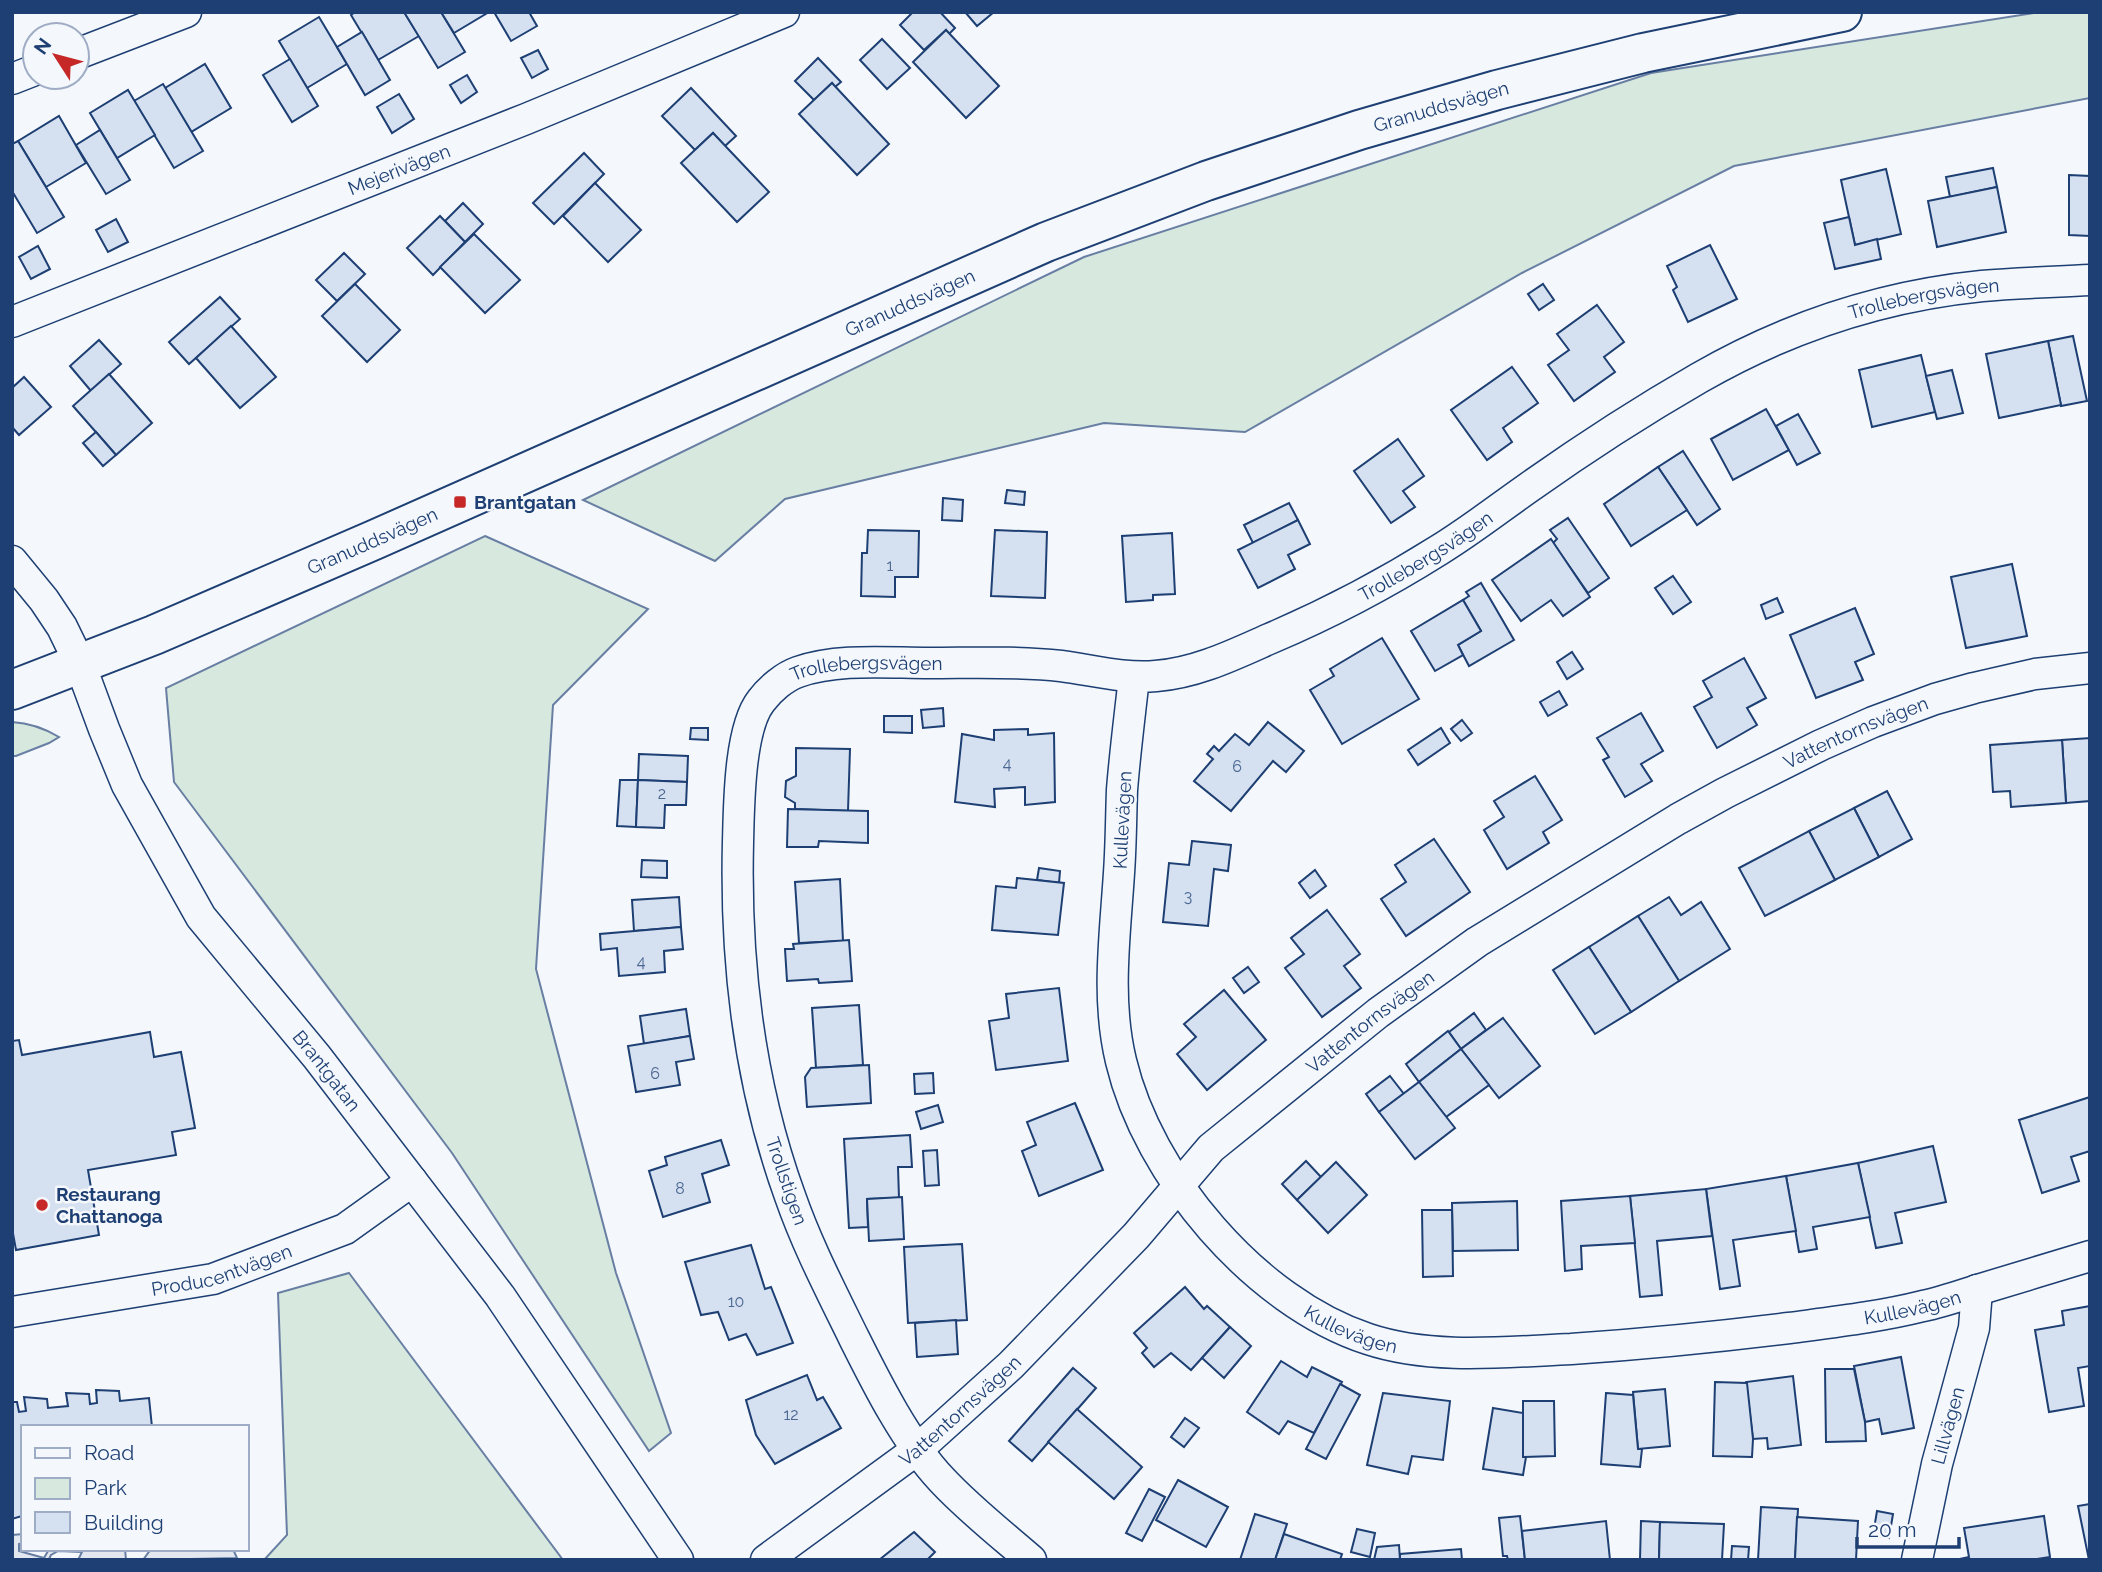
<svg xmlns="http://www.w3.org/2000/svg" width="2102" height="1572" viewBox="0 0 2102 1572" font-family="Raleway,sans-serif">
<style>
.green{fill:#d7e8df;stroke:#687fa3;stroke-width:2}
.parking{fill:#e3e8f0;stroke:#687fa3;stroke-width:2}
.building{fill:#d5e0f0;stroke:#1d3f73;stroke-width:2}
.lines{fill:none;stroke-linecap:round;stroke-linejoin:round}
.minor-casing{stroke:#1d3f73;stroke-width:33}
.tertiary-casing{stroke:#1d3f73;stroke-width:42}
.minor{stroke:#f4f7fb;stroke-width:30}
.tertiary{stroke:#f4f7fb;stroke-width:38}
.poi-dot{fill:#c62828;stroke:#f4f7fb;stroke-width:2.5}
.labels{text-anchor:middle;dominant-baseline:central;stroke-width:5;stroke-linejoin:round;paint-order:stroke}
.number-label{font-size:16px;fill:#4b6792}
.street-label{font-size:19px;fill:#1d3f73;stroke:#f4f7fb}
.poi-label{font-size:19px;font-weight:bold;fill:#1d3f73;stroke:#f4f7fb;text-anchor:start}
</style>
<rect width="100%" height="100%" fill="#f4f7fb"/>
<!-- green -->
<g class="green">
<path d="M2040,12H2090V98L1734,166L1522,273L1245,432L1104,423L785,499L715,561L583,500L1084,257L1651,73Z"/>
<path d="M485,536L648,609L553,705L536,969L616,1273L671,1433L649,1451L452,1153L174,782L166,688Z"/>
<path d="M12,722C29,723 44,728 59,737L49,743L16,756H12Z"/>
<path d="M349,1273L563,1560H264L287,1535L278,1293Z"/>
</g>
<!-- parking -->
<g class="parking">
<path d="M23,1534V1543L19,1544V1551L44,1558L48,1551L52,1549H125L126,1560H78L82,1552L58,1551L51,1555L49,1559L52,1560H12V1535Z"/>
<path d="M151,1549H233L237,1558L143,1560Z"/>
</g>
<!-- building -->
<g class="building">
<path d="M355,12H404L419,36L378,60L351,15Z"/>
<path d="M404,12H441L465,52L438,68Z"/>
<path d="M441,12H489L454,33Z"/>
<path d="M494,12H529L537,26L511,41Z"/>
<path d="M913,12H940L955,28L949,34L946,30L924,50L900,25Z"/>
<path d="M965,12H994L977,26Z"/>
<path d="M319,17L347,64L307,88L279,41Z"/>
<path d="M946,30L999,86L966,118L913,62Z"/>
<path d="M362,32L390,80L365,95L337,47Z"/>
<path d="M882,39L910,68L887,89L860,60Z"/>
<path d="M538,50L548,69L532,78L521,58Z"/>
<path d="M818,58L841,82L835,87L832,83L814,100L795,81Z"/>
<path d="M290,59L318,106L292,122L263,75Z"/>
<path d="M205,64L231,108L191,132L165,88Z"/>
<path d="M467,75L477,92L461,103L450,85Z"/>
<path d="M832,83L889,144L857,175L799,114Z"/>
<path d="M163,84L203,151L174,168L134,101Z"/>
<path d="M691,88L736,136L725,146L713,133L695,150L662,116Z"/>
<path d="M128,90L155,135L117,158L90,113Z"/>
<path d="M399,94L414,119L392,133L377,107Z"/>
<path d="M59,116L86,163L46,187L18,141Z"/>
<path d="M100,130L130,180L106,194L76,145Z"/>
<path d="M713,133L769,192L737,222L681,163Z"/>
<path d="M18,141L64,217L37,233L12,191V144Z"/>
<path d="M584,153L604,174L554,224L533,203Z"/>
<path d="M1993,168L1997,187L1950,197L1946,177Z"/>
<path d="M1886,169L1901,234L1855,245L1841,180Z"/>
<path d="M2069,175L2090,176V236L2069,235Z"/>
<path d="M595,183L641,230L608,262L563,216Z"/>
<path d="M1997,187L2006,232L1937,247L1928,201Z"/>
<path d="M463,203L483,224L465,242L445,221Z"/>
<path d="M440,216L465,242L433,275L407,248Z"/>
<path d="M1849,217L1855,245L1877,239L1881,259L1835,269L1824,223Z"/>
<path d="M116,219L128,242L108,252L96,230Z"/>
<path d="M474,234L520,280L485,313L440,267Z"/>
<path d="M1710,245L1737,299L1688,322L1673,290L1677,287L1667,266Z"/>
<path d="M38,246L50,269L31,279L19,257Z"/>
<path d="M344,253L365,274L337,301L316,280Z"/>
<path d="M355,284L400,330L367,362L322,316Z"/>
<path d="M1543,284L1554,300L1539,310L1528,294Z"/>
<path d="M220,297L240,319L189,364L169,342Z"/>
<path d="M1597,305L1624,342L1604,357L1615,372L1574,401L1548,365L1569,350L1557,334Z"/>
<path d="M231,326L276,377L240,408L196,358Z"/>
<path d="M2073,336L2087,401L2061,406L2048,341Z"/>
<path d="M99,340L121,364L91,391L70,366Z"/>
<path d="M2048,341L2061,405L1999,418L1986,354Z"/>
<path d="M1921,355L1935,412L1872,427L1859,370Z"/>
<path d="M1512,367L1538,403L1503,428L1512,442L1487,460L1451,410Z"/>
<path d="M1952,370L1963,413L1937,419L1926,376Z"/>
<path d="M109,374L152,423L116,455L73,406Z"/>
<path d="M24,377L51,407L19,435L12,427V388Z"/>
<path d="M1766,409L1789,450L1733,480L1711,439Z"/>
<path d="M1798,414L1820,453L1797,465L1776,426Z"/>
<path d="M96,432L116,455L103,466L83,443Z"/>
<path d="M1398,439L1424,476L1403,491L1415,507L1391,523L1354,471Z"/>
<path d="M1683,451L1720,509L1697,525L1658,467Z"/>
<path d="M1658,467L1687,510L1631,546L1604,504Z"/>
<path d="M1007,490L1025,492L1024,505L1005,503Z"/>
<path d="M943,498L963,500L962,521L942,520Z"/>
<path d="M1289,503L1298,520L1253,543L1244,525Z"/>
<path d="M1568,518L1609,578L1588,593L1553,543L1557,539L1550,530Z"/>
<path d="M1298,520L1310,544L1288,555L1295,569L1258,588L1238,550Z"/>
<path d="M868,530L919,531L918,577H895V597L861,596L862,553H867Z"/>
<path d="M995,530L1047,532L1045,598L991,596Z"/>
<path d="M1172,533L1175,594L1153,595V600L1126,602L1122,536Z"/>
<path d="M1551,539L1590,597L1563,616L1551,600L1521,621L1492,580Z"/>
<path d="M2012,564L2027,636L1966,648L1951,577Z"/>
<path d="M1673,576L1691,602L1673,614L1655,588Z"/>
<path d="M1481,583L1514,640L1469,666L1458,645L1481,631L1463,600L1469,596L1466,592Z"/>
<path d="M1777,598L1783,612L1766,619L1761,605Z"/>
<path d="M1463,600L1481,631L1458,645L1463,655L1435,671L1411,631Z"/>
<path d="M1855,608L1874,654L1855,662L1863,680L1816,698L1790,635Z"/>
<path d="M1382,638L1419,699L1342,744L1310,690L1334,676L1330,669Z"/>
<path d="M1572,652L1583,669L1567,679L1557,662Z"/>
<path d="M1744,658L1766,698L1747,708L1757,725L1717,748L1694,707L1712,697L1703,681Z"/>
<path d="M1559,691L1567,705L1548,716L1540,702Z"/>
<path d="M943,708L944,726L923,728L921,710Z"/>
<path d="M1641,713L1663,751L1641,764L1652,781L1625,797L1603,760L1609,757L1597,738Z"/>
<path d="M884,716H912V733L884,732Z"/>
<path d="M1462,720L1472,733L1461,741L1451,729Z"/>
<path d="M1268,722L1304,751L1286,772L1273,761L1231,811L1194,781L1213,759L1207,754L1214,746L1219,751L1235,734L1249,745Z"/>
<path d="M691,728H708V740L690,739Z"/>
<path d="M1441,728L1450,743L1418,765L1408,750Z"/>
<path d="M1028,729V735L1054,733L1055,802L1025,805V787L994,789L995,807L955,802L962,734L994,740V730Z"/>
<path d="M2090,738V801L2066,803L2062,740Z"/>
<path d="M2062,740L2066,803L2011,807L2010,791L1993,792L1990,745Z"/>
<path d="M796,748L850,749L848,811L795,809V803L785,797L786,781L796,776Z"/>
<path d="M639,754L688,756L687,782L638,780Z"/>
<path d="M1535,776L1562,820L1543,832L1549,843L1507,869L1484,830L1504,817L1494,801Z"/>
<path d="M620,780H638L636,827L617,826Z"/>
<path d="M638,780L687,782L686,805H665L664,828L636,827Z"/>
<path d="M1887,791L1912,839L1879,857L1854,808Z"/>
<path d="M1854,808L1879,857L1835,880L1809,831Z"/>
<path d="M788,809L868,811V843L819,841L818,847H787Z"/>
<path d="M1809,831L1835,880L1765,916L1739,868Z"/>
<path d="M1434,839L1470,892L1406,936L1381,899L1406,882L1395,865Z"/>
<path d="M1192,841L1231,845L1228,871L1214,869L1208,926L1163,922L1169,863L1189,865Z"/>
<path d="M642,860L667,861V878L641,877Z"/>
<path d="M1039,868L1060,871L1059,883L1037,880Z"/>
<path d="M1315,870L1326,886L1310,898L1299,883Z"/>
<path d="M1017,878L1064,883L1058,935L992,930L996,886L1016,888Z"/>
<path d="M840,879L843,941L799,943L795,882Z"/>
<path d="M679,897L681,927L634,931L632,900Z"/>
<path d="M1669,897L1681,915L1701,902L1730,949L1679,981L1638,916Z"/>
<path d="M1327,910L1360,954L1344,966L1361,988L1322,1017L1285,968L1304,954L1291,938Z"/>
<path d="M1638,916L1679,981L1631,1012L1589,947Z"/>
<path d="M681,927L683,949L664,951L665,972L619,976L617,948L601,950L600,934Z"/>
<path d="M849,940L852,981L819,983L818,979L787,981L785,949H794L793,944Z"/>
<path d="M1589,947L1631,1012L1595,1034L1553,970Z"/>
<path d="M1248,967L1259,982L1244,993L1233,978Z"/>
<path d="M1059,988L1068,1061L996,1070L989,1021L1009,1018L1006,994Z"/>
<path d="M1224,990L1266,1040L1207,1090L1177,1054L1196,1037L1184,1024Z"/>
<path d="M859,1005L863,1065L816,1068L812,1008Z"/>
<path d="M686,1009L690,1036L644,1044L640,1016Z"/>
<path d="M1474,1013L1486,1030L1461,1049L1449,1032Z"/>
<path d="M1503,1018L1540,1066L1499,1098L1461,1049Z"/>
<path d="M1448,1031L1461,1049L1419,1082L1406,1064Z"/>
<path d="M150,1032L154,1057L181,1052L195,1128L172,1132L176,1155L88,1170L99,1235L16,1250L12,1228V1041L19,1040L22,1055Z"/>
<path d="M690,1036L694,1059L676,1062L680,1085L636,1092L628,1046Z"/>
<path d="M1461,1049L1489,1085L1446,1117L1419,1082Z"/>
<path d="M869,1065L871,1103L807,1107L805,1077L811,1068Z"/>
<path d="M933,1073L934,1093L915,1094L914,1074Z"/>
<path d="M1390,1076L1404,1094L1379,1112L1366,1094Z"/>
<path d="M1419,1082L1455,1128L1415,1159L1379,1112Z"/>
<path d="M2090,1097V1151L2071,1157L2079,1181L2042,1193L2019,1120Z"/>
<path d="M1075,1103L1103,1170L1039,1196L1022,1151L1036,1145L1027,1122Z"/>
<path d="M938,1105L943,1122L921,1129L916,1112Z"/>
<path d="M910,1135L912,1167H898L899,1198L867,1199L868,1227L849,1228L844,1139Z"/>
<path d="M721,1140L729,1165L702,1174L710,1202L663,1217L649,1171L667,1165L665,1157Z"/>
<path d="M1933,1146L1946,1202L1895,1213L1902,1243L1876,1248L1858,1163Z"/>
<path d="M937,1150L939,1185L925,1186L923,1151Z"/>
<path d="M1306,1161L1321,1177L1297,1200L1282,1184Z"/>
<path d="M1336,1162L1367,1195L1328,1233L1297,1200Z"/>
<path d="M1858,1163L1870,1217L1813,1227L1817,1249L1799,1252L1786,1176Z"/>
<path d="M1786,1176L1796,1231L1733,1240L1740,1286L1720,1289L1706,1189Z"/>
<path d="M1706,1189L1712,1236L1657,1241L1662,1295L1640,1297L1630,1196Z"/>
<path d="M1630,1196L1635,1243L1581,1246L1582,1269L1565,1271L1561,1201Z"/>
<path d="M902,1197L904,1239L869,1241L867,1199Z"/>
<path d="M1517,1201L1518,1250L1453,1251L1452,1203Z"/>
<path d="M1422,1210H1452L1453,1276L1423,1277Z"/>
<path d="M962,1244L967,1320L908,1323L904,1247Z"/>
<path d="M751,1245L765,1289L771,1287L793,1343L757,1355L746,1334L729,1340L718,1312L701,1315L685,1262Z"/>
<path d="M1185,1287L1204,1309L1207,1306L1230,1327L1191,1370L1171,1353L1154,1367L1142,1353L1147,1348L1134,1333Z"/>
<path d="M2090,1306V1366L2078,1368L2084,1406L2049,1412L2035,1330L2064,1325L2062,1311Z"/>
<path d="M956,1320L958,1354L917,1357L915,1323Z"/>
<path d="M1230,1327L1251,1346L1224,1378L1202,1358Z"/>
<path d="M1901,1357L1914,1428L1882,1434L1879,1419L1865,1422L1854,1366Z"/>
<path d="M1281,1361L1307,1377L1312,1367L1342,1382L1314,1433L1288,1421L1279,1434L1247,1412Z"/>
<path d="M1073,1368L1096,1388L1032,1461L1009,1441Z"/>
<path d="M1825,1369H1854L1865,1422L1866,1441L1826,1442Z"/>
<path d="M807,1375L817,1400L823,1397L841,1428L775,1464L756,1435L746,1400Z"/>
<path d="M1793,1376L1801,1445L1768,1449L1767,1438L1753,1439L1746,1382Z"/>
<path d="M1715,1382L1747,1383L1753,1439L1752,1457L1713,1456Z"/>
<path d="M1340,1384L1360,1395L1326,1459L1306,1449Z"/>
<path d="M1665,1389L1670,1446L1638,1449L1633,1392Z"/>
<path d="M96,1390L119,1391L120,1401L149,1398L152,1427H23L22,1516L12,1519V1402H17L19,1412L26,1411L24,1397L47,1399L48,1408L68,1406L66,1393L89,1394L90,1404L97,1403Z"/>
<path d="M1383,1393L1450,1401L1443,1460L1412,1456L1408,1474L1367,1465Z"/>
<path d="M1606,1393L1633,1395L1638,1449H1642L1640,1467L1601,1464Z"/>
<path d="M1523,1401H1554L1555,1456L1523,1457Z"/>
<path d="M1493,1408L1523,1413V1457H1526L1523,1475L1483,1469Z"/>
<path d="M1077,1409L1142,1467L1114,1499L1048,1442Z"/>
<path d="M1185,1418L1199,1428L1184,1447L1171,1437Z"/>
<path d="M1178,1480L1228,1507L1206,1547L1156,1520Z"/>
<path d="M1149,1489L1165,1497L1142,1541L1126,1533Z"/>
<path d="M2090,1504V1560H2089L2078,1506Z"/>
<path d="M1761,1507L1798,1509L1795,1560H1758Z"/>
<path d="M1877,1511L1893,1514L1889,1538L1873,1535Z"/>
<path d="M1255,1514L1287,1524L1275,1560H1240Z"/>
<path d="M1520,1516L1525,1560H1508L1507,1556H1503L1499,1518Z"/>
<path d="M2044,1516L2050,1557L2030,1560H1955L1969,1557L1964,1528Z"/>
<path d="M1797,1517L1858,1521L1856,1560H1795Z"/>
<path d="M1606,1521L1610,1560H1525L1522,1531Z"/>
<path d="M1641,1521L1660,1522L1659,1560H1640Z"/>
<path d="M1660,1522L1724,1524L1722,1560H1659Z"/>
<path d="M1357,1529L1375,1533L1370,1557L1351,1552Z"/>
<path d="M914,1532L935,1552L927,1560H879Z"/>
<path d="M1284,1534L1342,1554L1340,1560H1275Z"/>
<path d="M1399,1545L1400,1560H1374L1377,1547Z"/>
<path d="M1732,1546L1749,1547L1748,1560H1731Z"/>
<path d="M1461,1549L1462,1560H1400V1554Z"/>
</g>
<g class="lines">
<defs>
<g id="minor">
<path d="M77,54L186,12"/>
<path d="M12,79L35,70"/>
<path id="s1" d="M12,322L526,119L784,12"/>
<path id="s2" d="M12,561L44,600L62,627L80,664L104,729L127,785L201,917L317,1057L500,1296L678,1560"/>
<path id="s3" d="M1134,677C1130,714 1125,752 1122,790C1121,817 1121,845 1119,873C1115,936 1106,999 1121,1061C1148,1175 1255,1302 1368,1339C1431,1360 1505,1352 1571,1349C1644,1344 1716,1337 1789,1328C1834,1322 1879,1317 1923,1306C1943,1302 1962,1295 1981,1289C2017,1278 2054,1267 2090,1256"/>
<path id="s4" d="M12,1312L213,1279L345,1229L412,1181"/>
<path id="s5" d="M766,1560L918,1449L1011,1365L1136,1236L1211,1148L1378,1013L1477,942L1678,819L1725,793L1821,745L1873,722L1935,699L1974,688L2035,674L2090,668"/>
<path id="s6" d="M1031,1560C1001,1534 969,1509 942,1480C906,1442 877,1384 854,1338C831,1291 807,1245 790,1196C749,1083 735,961 738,842C739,807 739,729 761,701C770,689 784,677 798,672C838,658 887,663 929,663C973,663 1017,661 1061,666C1092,670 1124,679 1156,676C1196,673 1233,655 1269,639C1328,614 1385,584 1439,550C1470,531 1498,509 1528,488C1583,449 1640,412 1699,378C1786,328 1882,296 1982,286C2018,283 2054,282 2090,280"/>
<path id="s7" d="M1917,1560L1937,1464L1974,1328L1977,1290"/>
</g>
<g id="tertiary">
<path id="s8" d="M12,690L154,635L374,540L1046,242L1206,181L1359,130L1497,90L1643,53L1842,12"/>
</g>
</defs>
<!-- minor casing -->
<use href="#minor" class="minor-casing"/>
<!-- tertiary casing -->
<use href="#tertiary" class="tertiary-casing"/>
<!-- minor -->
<use href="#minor" class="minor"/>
<!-- tertiary -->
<use href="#tertiary" class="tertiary"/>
</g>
<!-- markers -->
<g class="poi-dot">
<rect x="453" y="495" width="14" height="14" rx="3.5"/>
<circle cx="42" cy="1205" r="7"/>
</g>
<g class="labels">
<!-- number labels -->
<g class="number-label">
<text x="890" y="565">1</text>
<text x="1007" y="763">4</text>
<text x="1237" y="766">6</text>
<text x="662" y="793">2</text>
<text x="1188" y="896">3</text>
<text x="641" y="961">4</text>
<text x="655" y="1073">6</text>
<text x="680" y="1188">8</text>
<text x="736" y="1301">10</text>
<text x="791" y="1414">12</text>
</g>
<!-- street labels -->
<g class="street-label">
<text stroke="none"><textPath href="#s8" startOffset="1545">Granuddsvägen</textPath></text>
<text stroke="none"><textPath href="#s1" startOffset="416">Mejerivägen</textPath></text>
<text stroke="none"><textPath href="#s6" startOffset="2219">Trollebergsvägen</textPath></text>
<text stroke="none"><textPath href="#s8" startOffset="978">Granuddsvägen</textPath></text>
<text stroke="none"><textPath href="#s8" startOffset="390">Granuddsvägen</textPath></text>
<text stroke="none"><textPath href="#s6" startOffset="1652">Trollebergsvägen</textPath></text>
<text stroke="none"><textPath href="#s6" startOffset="1064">Trollebergsvägen</textPath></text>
<text stroke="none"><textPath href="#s5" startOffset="1379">Vattentornsvägen</textPath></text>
<text transform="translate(1122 820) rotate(-87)">Kullevägen</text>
<text stroke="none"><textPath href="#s5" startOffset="812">Vattentornsvägen</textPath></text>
<text stroke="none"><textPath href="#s2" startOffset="604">Brantgatan</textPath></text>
<text transform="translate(787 1181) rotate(71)">Trollstigen</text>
<text stroke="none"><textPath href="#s4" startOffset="214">Producentvägen</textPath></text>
<text stroke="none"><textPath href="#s3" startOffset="1320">Kullevägen</textPath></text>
<text stroke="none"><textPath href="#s3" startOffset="752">Kullevägen</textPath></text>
<text stroke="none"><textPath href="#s5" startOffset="245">Vattentornsvägen</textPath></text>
<text stroke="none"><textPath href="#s7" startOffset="138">Lillvägen</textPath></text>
</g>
<!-- poi labels -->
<g class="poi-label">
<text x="474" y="502">Brantgatan</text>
<text x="56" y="1194">Restaurang<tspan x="56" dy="22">Chattanoga</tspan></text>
</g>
</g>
<!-- border -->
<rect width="2102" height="1572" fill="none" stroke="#1d3f73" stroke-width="28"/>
<!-- legend -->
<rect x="21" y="1425" width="228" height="126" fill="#f4f7fb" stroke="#9eadc5" stroke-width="2"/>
<rect x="35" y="1448" width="35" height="10" fill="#f4f7fb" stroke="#9eadc5" stroke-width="2"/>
<text x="84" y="1460" font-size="21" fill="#1d3f73">Road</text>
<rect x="35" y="1478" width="35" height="21" fill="#d7e8df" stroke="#9eadc5" stroke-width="2"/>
<text x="84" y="1495" font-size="21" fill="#1d3f73">Park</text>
<rect x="35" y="1512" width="35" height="21" fill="#d5e0f0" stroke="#9eadc5" stroke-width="2"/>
<text x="84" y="1530" font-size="21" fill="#1d3f73">Building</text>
<!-- north arrow -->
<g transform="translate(56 56) rotate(306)"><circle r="33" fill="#f4f7fb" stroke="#9eadc5" stroke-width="2"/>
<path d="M0-5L12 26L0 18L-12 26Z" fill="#c62828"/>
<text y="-10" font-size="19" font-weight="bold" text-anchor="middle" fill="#1d3f73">N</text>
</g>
<!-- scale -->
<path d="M1857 1537v10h102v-10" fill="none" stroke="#1d3f73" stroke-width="3.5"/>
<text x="1868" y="1537" font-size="21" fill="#1d3f73" stroke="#f4f7fb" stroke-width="5" paint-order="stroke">20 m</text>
</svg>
